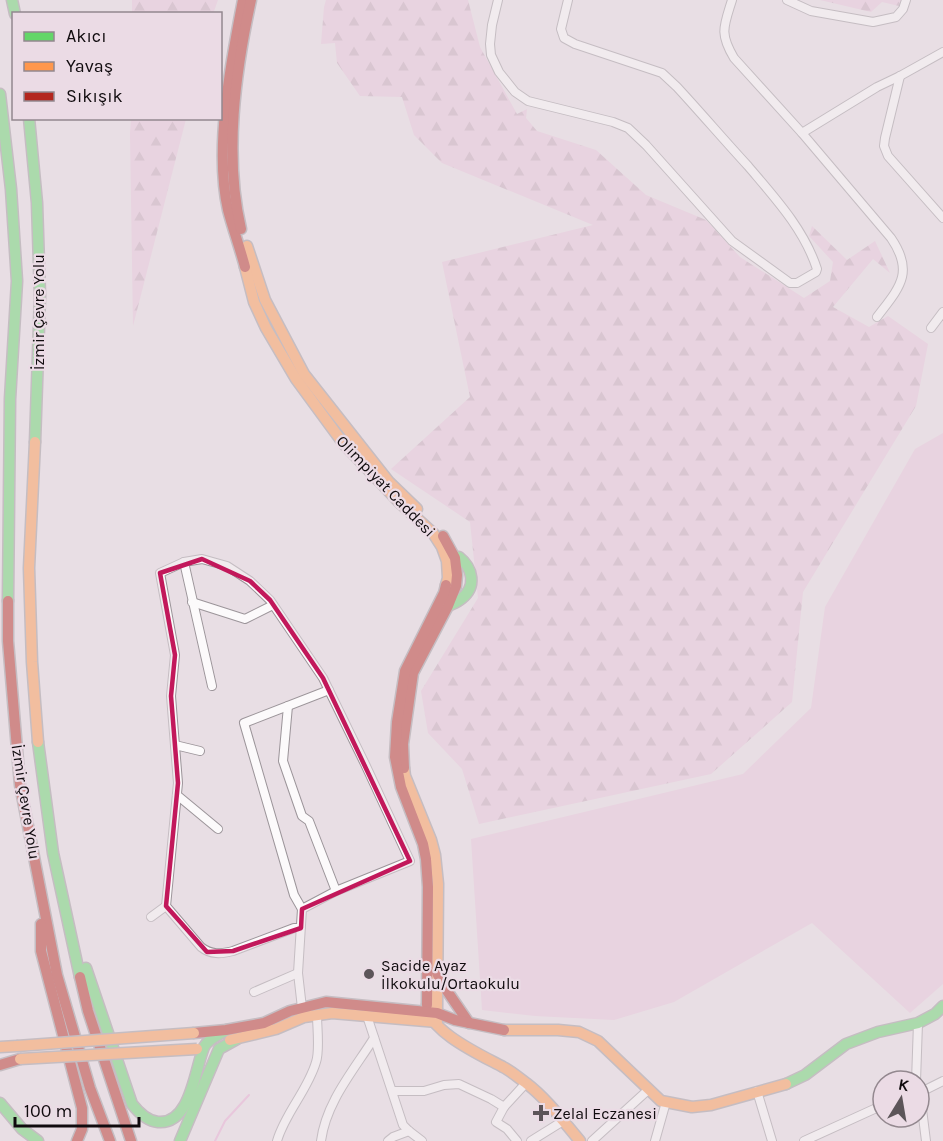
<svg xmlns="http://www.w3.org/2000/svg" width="943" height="1141" viewBox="0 0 943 1141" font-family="Karla,sans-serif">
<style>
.green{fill:#e9c5db}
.forest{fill:url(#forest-firs)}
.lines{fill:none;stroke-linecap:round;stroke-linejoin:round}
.stream{stroke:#e9aad2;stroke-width:2}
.street-casing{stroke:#9c959a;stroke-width:10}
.fast-casing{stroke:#9c959a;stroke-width:13}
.slow-casing{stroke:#9c959a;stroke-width:13}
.jam-casing{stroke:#9c959a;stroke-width:13}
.street{stroke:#fcfafb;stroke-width:8}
.fast{stroke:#63d668;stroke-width:10}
.slow{stroke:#ff974d;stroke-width:10}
.jam{stroke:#b3261e;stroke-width:10}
.slow-bridge-casing{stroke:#9c959a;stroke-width:13;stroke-linecap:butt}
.slow-bridge{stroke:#ff974d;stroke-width:10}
.marked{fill:none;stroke:#c2185b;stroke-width:4.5;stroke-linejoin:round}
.poi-dot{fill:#5c5559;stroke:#ebdbe5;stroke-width:2}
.labels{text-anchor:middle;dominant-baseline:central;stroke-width:4.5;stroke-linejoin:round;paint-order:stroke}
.street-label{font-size:16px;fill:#100b0e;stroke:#ebdbe5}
.poi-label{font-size:16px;fill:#100b0e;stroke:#ebdbe5;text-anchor:start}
</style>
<defs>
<pattern id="forest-firs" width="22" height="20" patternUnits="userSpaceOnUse" patternTransform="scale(1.5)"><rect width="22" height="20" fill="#e9c5db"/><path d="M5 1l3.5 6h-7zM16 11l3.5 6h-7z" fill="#c7a8bb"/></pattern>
</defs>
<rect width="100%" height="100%" fill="#e8dee4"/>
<!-- green -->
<path class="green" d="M943,433V984L910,1013L812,923L674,1002L614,1020L535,1016L482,1010L471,839L743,774L811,708L825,607L915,449Z"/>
<!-- forest -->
<g class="forest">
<path d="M132,0H218L213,14L132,13Z"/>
<path d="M326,0H468L480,47L517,114L527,109L526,118L537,131L596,150L646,195L706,220L740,257L804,298L830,281L833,262L809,236L812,226L847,260L875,241L890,273L873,259L833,307L869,327L888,316L928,344L916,406L803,592L792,702L711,774L479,824L462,769L428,733L421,691L478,598L470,522L391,469L470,397L442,262L593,225L442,163L414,135L402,97L360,96L337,63L335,43L321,44L324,7Z"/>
<path d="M820,0H901L899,6L882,2L871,12Z"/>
<path d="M131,119H186L133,326L130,133Z"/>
</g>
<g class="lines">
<!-- stream -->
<path class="stream" d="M215,1141L225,1121L249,1095"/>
<defs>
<g id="street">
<path d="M498,0L492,25L490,44L491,55L499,72L515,92L528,101L613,122L628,128L646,145L732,241L790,283H797L816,272L817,269C804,229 775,198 748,166C724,140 701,113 677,87L662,73L575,44L564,38L561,29L568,0"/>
<path d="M732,0C724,26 719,33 734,58L802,133L891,238C915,273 899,288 877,317"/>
<path d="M787,0L811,11L873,22L896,17L903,9L906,0"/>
<path d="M900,76L885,138L884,146L888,156L943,218"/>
<path d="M802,133L877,87L900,76L943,52"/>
<path d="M931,328L943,312"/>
<path d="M184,562L212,686"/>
<path d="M192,602L245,619L273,605"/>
<path d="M288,706L283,761L302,816L309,821L336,891"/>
<path d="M175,745L200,751"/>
<path d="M177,795L218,829"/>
<path d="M302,909L294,895L244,723L329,690"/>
<path d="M151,917L166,906"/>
<path d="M298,973L302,1008"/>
<path d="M254,992L298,973L302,909L336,891L410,861L365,764L323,678L270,600L250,581L227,566L202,559L184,562L160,573L175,655L171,696L178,783L166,906L201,947C211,955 221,954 233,951L294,928H301"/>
<path d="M367,1016L403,1125L409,1131L422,1141"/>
<path d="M916,1081L918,1023"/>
<path d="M393,1091H424L444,1085L459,1084L491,1099L504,1107L526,1083"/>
<path d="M757,1091L772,1141"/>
<path d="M919,1093L943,1081"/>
<path d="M919,1099L921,1101L926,1141"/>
<path d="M504,1107L496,1122L507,1129L517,1141"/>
<path d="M277,1141C285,1113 308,1090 316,1062C320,1051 317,1027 317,1015"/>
<path d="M321,1141C326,1102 354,1070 374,1038"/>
<path d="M388,1141L393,1137L409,1131"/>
<path d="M531,1141L563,1121"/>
<path d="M592,1141L648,1090"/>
<path d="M655,1141L666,1102"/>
<path d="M804,1141L883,1105"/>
</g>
<g id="fast">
<path d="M12,0L15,14"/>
<path d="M0,94L11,189L17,281L10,399L8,601"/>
<path d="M29,118L37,203L40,296L35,442"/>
<path d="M448,606C452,604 458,602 461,599C477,587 473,568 459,557L452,561"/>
<path d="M38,742L53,853L80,977"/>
<path d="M86,968L132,1104C139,1113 147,1121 158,1122C191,1125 195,1068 204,1047C208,1039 219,1035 226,1030"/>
<path d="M786,1084L805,1075L846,1044L878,1032L918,1023L935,1014L943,1006"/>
<path d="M0,1103L22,1129L38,1141"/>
<path d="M180,1141L219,1049L237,1039"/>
</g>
<g id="slow">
<path d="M247,246L265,300L304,374L389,482L417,509"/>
<path d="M245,267L254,302L266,328L296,379L343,443L401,504L433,533L442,547L447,561L448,578L446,585"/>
<path d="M35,442L29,568L32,662L38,742"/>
<path d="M404,768L405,776L431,840L435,855L438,884L437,1013L434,1022"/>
<path d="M427,1005C427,1031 483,1056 503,1067C511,1071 519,1078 526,1083C547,1099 563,1121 580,1141"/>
<path d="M504,1030H558L579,1032L598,1041L661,1101L692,1107L711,1105L786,1084"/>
<path d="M230,1040L276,1029L304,1017L332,1013L437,1022"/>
<path d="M0,1047L17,1046"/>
</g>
<g id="jam">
<path d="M243,0C231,62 214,148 228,210C233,229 240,248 245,267"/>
<path d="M241,229C224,156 235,73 251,0"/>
<path d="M8,601V641L20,785L57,975L90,1088L110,1141"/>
<path d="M404,768L403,744L413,673L448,606L456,586L457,575L455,558L443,536"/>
<path d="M41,924V951L82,1108V1129L77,1141"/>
<path d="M437,973L443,985L469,1023"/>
<path d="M80,977L88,1011L131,1141"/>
<path d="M427,1005L428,887L426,859L423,844L401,787L395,757L397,722L405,671L444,593L446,585"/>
<path d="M194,1033L226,1030L264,1023L290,1011L326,1002L437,1013L455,1020L504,1030"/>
<path d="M0,1065L20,1059"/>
</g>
</defs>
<!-- street casing -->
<use href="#street" class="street-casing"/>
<!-- fast casing -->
<use href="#fast" class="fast-casing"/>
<!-- slow casing -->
<use href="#slow" class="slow-casing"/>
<!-- jam casing -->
<use href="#jam" class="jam-casing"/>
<!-- street -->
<use href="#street" class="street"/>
<!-- fast -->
<use href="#fast" class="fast"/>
<!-- slow -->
<use href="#slow" class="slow"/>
<!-- jam -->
<use href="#jam" class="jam"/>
<defs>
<g id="slow-bridge">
<path d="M17,1046L194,1033"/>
<path d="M20,1059L197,1049"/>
</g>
</defs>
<!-- slow-bridge casing -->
<use href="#slow-bridge" class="slow-bridge-casing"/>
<!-- slow-bridge -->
<use href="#slow-bridge" class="slow-bridge"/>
</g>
<!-- marked area -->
<path d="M0 0H943V1141H0ZM202,559L250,581L270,600L323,678L410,861L302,909L301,928L233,951L207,952L166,906L178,783L171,696L175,655L160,573Z" fill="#e8dee4" fill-opacity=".55" fill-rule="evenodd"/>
<path class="marked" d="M202,559L250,581L270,600L323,678L410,861L302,909L301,928L233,951L207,952L166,906L178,783L171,696L175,655L160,573Z"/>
<!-- markers -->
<g class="poi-dot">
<circle cx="369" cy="974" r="6"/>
<path d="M538 1104h6v6h6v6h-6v6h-6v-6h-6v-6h6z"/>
</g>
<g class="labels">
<!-- street labels -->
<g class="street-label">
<text transform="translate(38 312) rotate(-90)">İzmir Çevre Yolu</text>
<text transform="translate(386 486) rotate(46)">Olimpiyat Caddesi</text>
<text transform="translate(26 802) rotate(81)">İzmir Çevre Yolu</text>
</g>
<!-- poi labels -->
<g class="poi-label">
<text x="381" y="965">Sacide Ayaz<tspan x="381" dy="18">İlkokulu/Ortaokulu</tspan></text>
<text x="553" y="1113">Zelal Eczanesi</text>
</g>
</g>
<!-- legend -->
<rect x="12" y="12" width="210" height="108" fill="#ebdbe5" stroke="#93888f" stroke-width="1.5"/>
<rect x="24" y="32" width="30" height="9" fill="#63d668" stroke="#93888f" stroke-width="1.5"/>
<text x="66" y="42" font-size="18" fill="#100b0e">Akıcı</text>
<rect x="24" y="62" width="30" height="9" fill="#ff974d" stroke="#93888f" stroke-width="1.5"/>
<text x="66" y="72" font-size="18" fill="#100b0e">Yavaş</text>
<rect x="24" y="92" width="30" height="9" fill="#b3261e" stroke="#93888f" stroke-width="1.5"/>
<text x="66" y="102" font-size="18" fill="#100b0e">Sıkışık</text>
<!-- north arrow -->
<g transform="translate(901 1099) rotate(11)"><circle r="28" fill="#ebdbe5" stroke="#93888f" stroke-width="1.5"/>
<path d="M0-4.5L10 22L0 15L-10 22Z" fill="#5c5559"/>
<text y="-9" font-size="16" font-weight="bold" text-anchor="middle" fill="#100b0e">K</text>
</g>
<!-- scale -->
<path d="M15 1117v9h124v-9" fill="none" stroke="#100b0e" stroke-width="3"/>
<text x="24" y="1117" font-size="18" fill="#100b0e" stroke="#ebdbe5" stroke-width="4.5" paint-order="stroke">100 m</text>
</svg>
